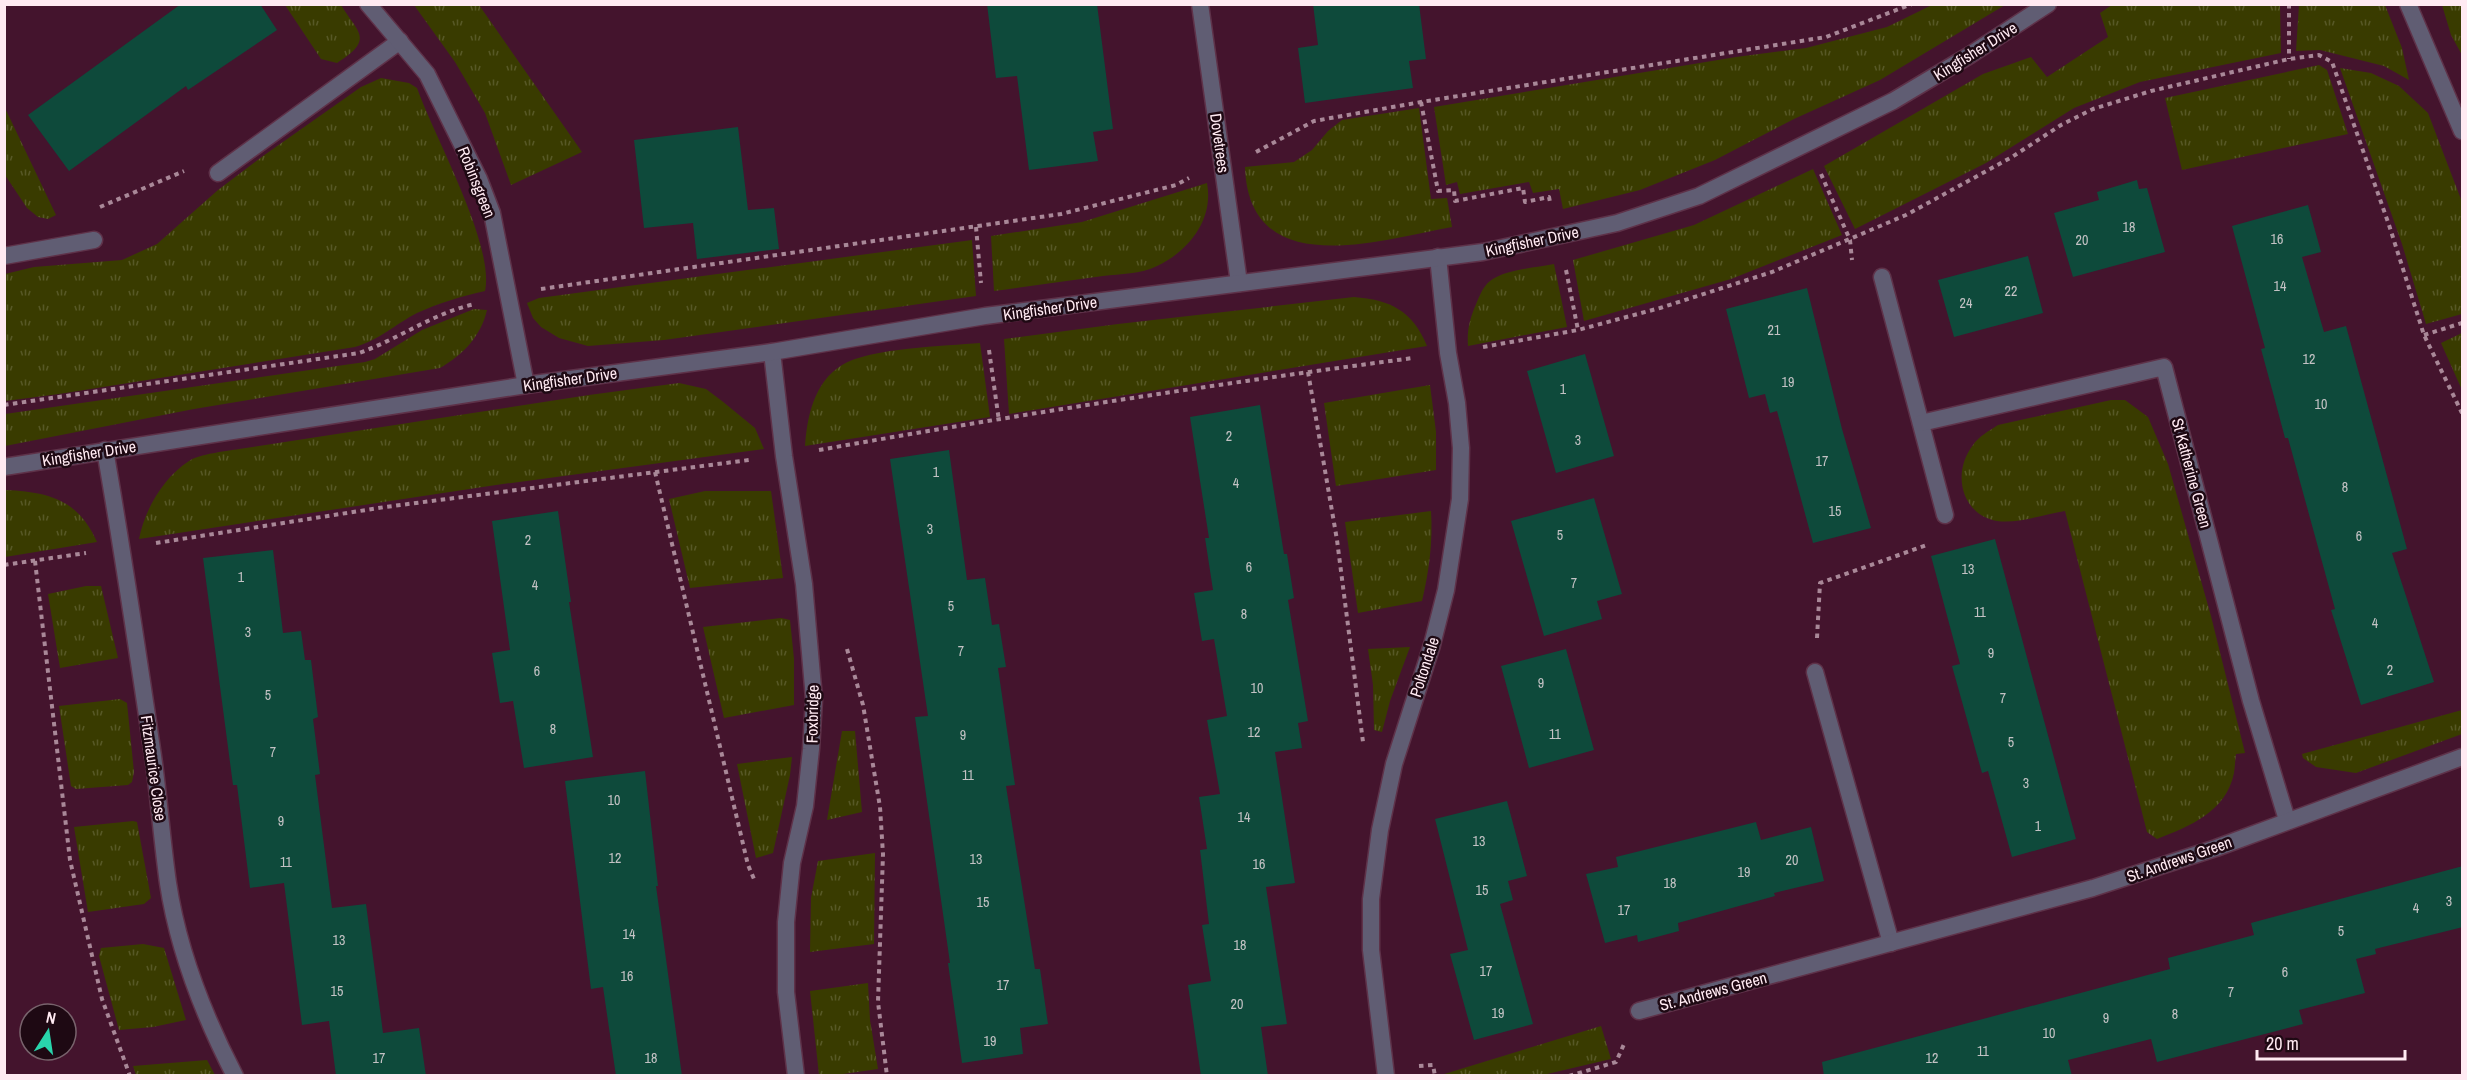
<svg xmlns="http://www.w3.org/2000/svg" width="2467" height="1080" viewBox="0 0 2467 1080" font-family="'Archivo Narrow',sans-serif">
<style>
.grass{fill:url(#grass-tufts)}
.building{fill:#0e4a3b}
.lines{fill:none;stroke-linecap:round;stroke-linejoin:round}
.service-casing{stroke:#5e3249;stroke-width:19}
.minor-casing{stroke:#5e3249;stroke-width:19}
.tertiary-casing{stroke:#5e3249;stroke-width:19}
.path{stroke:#a98898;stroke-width:4;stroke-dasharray:4.5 4.5;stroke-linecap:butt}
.service{stroke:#605d73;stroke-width:16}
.minor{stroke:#605d73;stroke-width:16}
.tertiary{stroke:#605d73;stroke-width:16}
.labels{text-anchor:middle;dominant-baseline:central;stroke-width:5;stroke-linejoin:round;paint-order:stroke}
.number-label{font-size:14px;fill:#c3c2c4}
.street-label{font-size:16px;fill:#ffeaf2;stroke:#1e0913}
</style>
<defs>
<pattern id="grass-tufts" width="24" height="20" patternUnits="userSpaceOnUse" patternTransform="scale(1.5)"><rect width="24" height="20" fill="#393b00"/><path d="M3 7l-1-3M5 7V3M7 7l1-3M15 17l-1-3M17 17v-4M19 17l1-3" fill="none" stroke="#575826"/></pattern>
</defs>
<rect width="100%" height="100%" fill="#44142d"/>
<!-- grass -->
<g class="grass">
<path d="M1934,4L2005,5L1880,80L1794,119L1715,160L1640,190L1563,209L1559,189L1533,193L1529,182L1460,194L1457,182L1446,185L1434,107L1736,57L1806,48L1887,27Z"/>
<path d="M285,5H341C358,33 375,39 337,63L321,59Z"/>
<path d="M414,5H479L582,152L511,185L485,113L455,62Z"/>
<path d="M2112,5H2280L2281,53L2140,82L2074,108L1986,163L1855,229L1824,166L1983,74L2031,57L2047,77L2108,37L2100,13Z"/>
<path d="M2299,5H2385L2402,48L2409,80L2384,66L2320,50L2296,51Z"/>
<path d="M2442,5H2462V55L2451,35Z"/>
<path d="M2319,65L2327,70L2348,134L2182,170L2165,98Z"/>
<path d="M2340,68L2371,73L2399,86L2428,113L2462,202V314L2426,324L2402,244Z"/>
<path d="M381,78L409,83L417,88C434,136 495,245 485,291C462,296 439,303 417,313C394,325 381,339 355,347L59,394L5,401V274L34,267L122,260L157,244L218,190L263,156L361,87Z"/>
<path d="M5,108L56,215L48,219L38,217L27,208L5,175Z"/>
<path d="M1419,108L1431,199L1447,198L1452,227C1380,240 1249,283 1245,167L1294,162L1312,150L1328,131L1342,120Z"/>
<path d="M1813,169L1842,235L1731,279L1584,321L1573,260L1694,225Z"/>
<path d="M1207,183C1214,219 1189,251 1157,266C1141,274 1120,274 1103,276C1066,281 1030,286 994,291L991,236L1082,222Z"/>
<path d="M972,240L976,296L664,340L588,346L559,338L541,327L533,318L527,303L539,298Z"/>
<path d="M1554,264L1567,327L1468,346C1467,332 1469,322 1474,309C1478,300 1482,287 1490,281C1506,269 1535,268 1554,264Z"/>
<path d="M1354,297C1390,300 1412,310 1427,346L1009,414L1004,339L1118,324Z"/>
<path d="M474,309L487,310C481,336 463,355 440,368L194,409L5,446V414L365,362L375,359L422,330Z"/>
<path d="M2462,333V390L2441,343Z"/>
<path d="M980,343L990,417L805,446C807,417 814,382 842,365C869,348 946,346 980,343Z"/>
<path d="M679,383L706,389L722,401L755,428L764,449L496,485L139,539C145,509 163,478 189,461C199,454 227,451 239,449L589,395Z"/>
<path d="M1430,385L1436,432V470L1336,486L1324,403Z"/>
<path d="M2111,400H2125L2148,417L2168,464L2211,616L2245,753L2236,754C2235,761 2235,767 2234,773C2226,812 2190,826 2157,839L2147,832L2065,511C2044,514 2019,524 1997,521C1960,514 1952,472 1973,445C1979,436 1989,431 1998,425Z"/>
<path d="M5,490C48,492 78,499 97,542L5,557Z"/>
<path d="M705,491H771L783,578L690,588L669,499Z"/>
<path d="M1431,511C1433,542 1429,571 1422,601L1358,613L1345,522Z"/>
<path d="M86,586H101L118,658L60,668L48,594Z"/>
<path d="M781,618L790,620L794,659V705L724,718L703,627Z"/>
<path d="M1410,647L1390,701L1382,732L1374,730L1373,685L1368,649Z"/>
<path d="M120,699L127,703L134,772L132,782L128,785L76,789L71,786L59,706Z"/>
<path d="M2462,710V734L2356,773L2316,767L2303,758L2302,754Z"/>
<path d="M842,731H855L862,812L827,820Z"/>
<path d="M792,757L790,775L773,853L756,858L737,764Z"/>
<path d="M133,821L137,822L151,898L144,904L88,912L74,827Z"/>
<path d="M875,853L874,944L810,952L811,898L818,861Z"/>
<path d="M143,944L164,948L186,1020L153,1027L119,1030L99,956L101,948Z"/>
<path d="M868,983L870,1020L878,1069L836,1075H819L810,991Z"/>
<path d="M1601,1026L1611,1059L1543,1075H1441Z"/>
<path d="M207,1060L215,1075H136L133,1066Z"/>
</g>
<!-- building -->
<g class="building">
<path d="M181,4H260L277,30L188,90L186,86L69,171L28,115Z"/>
<path d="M987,4H1097L1113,129L1093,132L1098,161L1029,170L1017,76L996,78Z"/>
<path d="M1313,4H1419L1426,59L1409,61L1413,88L1305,103L1298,48L1318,45Z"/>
<path d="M738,127L748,210L774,208L779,249L697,259L693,223L644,228L634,140Z"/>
<path d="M2137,180L2139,189L2147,188L2165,252L2073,277L2054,213L2099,200L2097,192Z"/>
<path d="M2308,205L2321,252L2302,257L2324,332L2346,326L2407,549L2392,553L2434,682L2361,705L2331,610L2335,609L2288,438H2285L2273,393L2261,349L2265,348L2232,226Z"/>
<path d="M2028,256L2043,313L1954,337L1938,280Z"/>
<path d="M1807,288L1842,429L1871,528L1813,543L1777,411L1770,413L1765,394L1749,398L1726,309Z"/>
<path d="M1585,354L1614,456L1556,473L1527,371Z"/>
<path d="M1260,405L1284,554H1287L1294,598L1288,600L1308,721L1298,723L1302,748L1275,752L1295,883L1266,887L1287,1024L1261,1027L1268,1076H1201L1188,985L1211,981L1202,925L1209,924L1200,850L1207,849L1199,797L1220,794L1207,720L1227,716L1214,639L1202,641L1194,593L1213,590L1205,538H1209L1190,417Z"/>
<path d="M949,450L967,580L985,578L992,625L999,624L1006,667L998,668L1015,785L1006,786L1035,969H1040L1048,1024L1020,1028L1023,1054L962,1063L948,963H950L915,717L928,716L890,459Z"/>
<path d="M1594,498L1622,594L1597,601L1602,619L1544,636L1511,521Z"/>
<path d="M558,511L571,602H569L593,757L524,768L513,701L500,703L492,653L510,650L492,521Z"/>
<path d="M1995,539L2076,839L2012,857L1988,771L1982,773L1952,666L1960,664L1931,556Z"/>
<path d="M273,550L283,633L301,631L305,660H311L318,717L313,719L320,774L315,775L332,908L366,904L383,1033L419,1028L426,1076H336L329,1021L302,1025L284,883L250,888L237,785H233L203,558Z"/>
<path d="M1566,649L1594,750L1529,768L1501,666Z"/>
<path d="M645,771L658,886H656L682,1076H616L603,987L591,989L565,781Z"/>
<path d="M1507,801L1527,876L1508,881L1513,900L1500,904L1533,1024L1474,1040L1450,954L1468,950L1435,819Z"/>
<path d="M1756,822L1761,840L1811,827L1824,881L1774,893L1775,896L1678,923L1679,931L1638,942L1637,935L1605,943L1586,874L1618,867L1616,857Z"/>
<path d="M2463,866V927L2375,949L2376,954L2356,959L2365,993L2299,1010L2303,1024L2157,1062L2151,1039L2068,1060L2072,1076H1824L1822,1062L2170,969L2168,958L2254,935L2251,923Z"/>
</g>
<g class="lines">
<defs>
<path id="service" d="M218,173L400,41"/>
<g id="minor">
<path d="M368,4L427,74L479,179L492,213L526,385"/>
<path d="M1200,4L1239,283"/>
<path d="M2408,4L2462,131"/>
<path d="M4,256L94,240"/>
<path d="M1882,277L1945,515"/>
<path d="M772,352L784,456L804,584L814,699L811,749L805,806L792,863L786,922V992L796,1076"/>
<path d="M1921,423L2164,367L2251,701L2287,820"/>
<path d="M105,450C123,552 138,654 153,756C159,798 162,841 168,883C178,950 204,1016 235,1076"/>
<path d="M1815,672L1891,943"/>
<path d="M1639,1011L2093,888L2216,848L2462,757"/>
<path d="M1386,1076L1371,950V899L1380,830L1394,764L1432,645L1446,590L1460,499L1461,448L1457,403L1448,353L1438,257"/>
</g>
<path id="tertiary" d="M4,467L526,385L772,352L985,316L1483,252L1617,223L1699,196L1893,101L1970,55L2048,4"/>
</defs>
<!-- service casing -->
<use href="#service" class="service-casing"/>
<!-- minor casing -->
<use href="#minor" class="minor-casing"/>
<!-- tertiary casing -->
<use href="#tertiary" class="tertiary-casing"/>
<!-- path -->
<g class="path">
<path d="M2289,4V59"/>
<path d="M1421,102L1438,191L1454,190L1455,201L1523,188L1525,202L1549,197L1550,202"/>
<path d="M1256,152L1314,121L1421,102L1826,37L1912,4"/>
<path d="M1821,174L1850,240L1852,260"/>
<path d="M100,207L184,171"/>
<path d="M976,227L981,283"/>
<path d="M1566,270L1578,330"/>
<path d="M541,289L1061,214L1176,185L1189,178"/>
<path d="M2424,335L2462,323"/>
<path d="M1483,347L1578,330L1660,308L1772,272L1906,215L2012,157L2061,125L2093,109L2151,91L2289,59L2319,55L2332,62L2389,225L2424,335L2462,413"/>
<path d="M989,350L999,421"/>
<path d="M1308,372L1337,540L1363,742"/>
<path d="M4,405L359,353C399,339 433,313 475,304"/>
<path d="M819,450C1016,415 1214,384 1413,358"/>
<path d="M655,472L748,865L754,879"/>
<path d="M156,543L385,507L749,460"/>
<path d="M35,561L70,860L102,999L130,1076"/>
<path d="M4,565L86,553"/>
<path d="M1817,638L1820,583L1927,545"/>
<path d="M847,649L863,705L880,807L883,854L878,1002L887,1076"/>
<path d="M1419,1066L1433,1065L1435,1076"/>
<path d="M1569,1076L1616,1062L1625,1042"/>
</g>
<!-- service -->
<use href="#service" class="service"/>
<!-- minor -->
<use href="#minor" class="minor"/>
<!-- tertiary -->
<use href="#tertiary" class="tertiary"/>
</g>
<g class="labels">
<!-- number labels -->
<g class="number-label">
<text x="2129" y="227">18</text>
<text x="2277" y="239">16</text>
<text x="2082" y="240">20</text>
<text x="2280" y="286">14</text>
<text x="2011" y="291">22</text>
<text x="1966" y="303">24</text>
<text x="1774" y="330">21</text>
<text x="2309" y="359">12</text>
<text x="1788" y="382">19</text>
<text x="1563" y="389">1</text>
<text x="2321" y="404">10</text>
<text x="1229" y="436">2</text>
<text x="1578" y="440">3</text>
<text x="1822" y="461">17</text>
<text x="936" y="472">1</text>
<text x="1236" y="483">4</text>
<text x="2345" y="487">8</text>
<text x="1835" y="511">15</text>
<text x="930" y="529">3</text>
<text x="1560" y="535">5</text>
<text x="2359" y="536">6</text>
<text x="528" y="540">2</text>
<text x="1249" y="567">6</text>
<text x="1968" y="569">13</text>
<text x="241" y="577">1</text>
<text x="1574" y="583">7</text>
<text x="535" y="585">4</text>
<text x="951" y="606">5</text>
<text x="1980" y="612">11</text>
<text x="1244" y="614">8</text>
<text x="2375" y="623">4</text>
<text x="248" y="632">3</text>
<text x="961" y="651">7</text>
<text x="1991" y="653">9</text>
<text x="2390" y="670">2</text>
<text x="537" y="671">6</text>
<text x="1541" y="683">9</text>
<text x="1257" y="688">10</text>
<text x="268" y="695">5</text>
<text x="2003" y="698">7</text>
<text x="553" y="729">8</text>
<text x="1254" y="732">12</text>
<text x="1555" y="734">11</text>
<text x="963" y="735">9</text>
<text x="2011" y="742">5</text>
<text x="273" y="752">7</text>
<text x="968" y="775">11</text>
<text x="2026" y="783">3</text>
<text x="614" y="800">10</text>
<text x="1244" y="817">14</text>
<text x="281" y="821">9</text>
<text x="2038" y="826">1</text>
<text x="1479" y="841">13</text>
<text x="615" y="858">12</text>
<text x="976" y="859">13</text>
<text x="1792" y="860">20</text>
<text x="286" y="862">11</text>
<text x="1259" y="864">16</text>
<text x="1744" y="872">19</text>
<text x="1670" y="883">18</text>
<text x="1482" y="890">15</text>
<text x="2449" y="901">3</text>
<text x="983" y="902">15</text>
<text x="2416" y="908">4</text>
<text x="1624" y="910">17</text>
<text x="2341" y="931">5</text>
<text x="629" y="934">14</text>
<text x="339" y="940">13</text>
<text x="1240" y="945">18</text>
<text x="1486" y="971">17</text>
<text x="2285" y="972">6</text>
<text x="627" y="976">16</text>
<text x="1003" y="985">17</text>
<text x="337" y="991">15</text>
<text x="2231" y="992">7</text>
<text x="1237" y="1004">20</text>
<text x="1498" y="1013">19</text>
<text x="2175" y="1014">8</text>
<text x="2106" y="1018">9</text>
<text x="2049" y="1033">10</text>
<text x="990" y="1041">19</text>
<text x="1983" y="1051">11</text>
<text x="379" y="1058">17</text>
<text x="651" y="1058">18</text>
<text x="1932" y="1058">12</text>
</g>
<!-- street labels -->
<g class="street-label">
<text transform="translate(1975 51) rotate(-32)">Kingfisher Drive</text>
<text transform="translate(1220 143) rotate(82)">Dovetrees</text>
<text transform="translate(477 182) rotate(68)">Robinsgreen</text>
<text transform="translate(1532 241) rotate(-12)">Kingfisher Drive</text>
<text transform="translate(1050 308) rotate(-8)">Kingfisher Drive</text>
<text transform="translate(570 379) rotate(-8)">Kingfisher Drive</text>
<text transform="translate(89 453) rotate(-9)">Kingfisher Drive</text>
<text transform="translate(2192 473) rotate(75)">St Katherine Green</text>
<text transform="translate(1424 667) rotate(-72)">Poltondale</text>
<text transform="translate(812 714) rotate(-89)">Foxbridge</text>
<text transform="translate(154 768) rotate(82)">Fitzmaurice Close</text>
<text transform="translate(2179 859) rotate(-19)">St. Andrews Green</text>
<text transform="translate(1713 991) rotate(-15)">St. Andrews Green</text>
</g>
</g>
<!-- border -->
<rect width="2467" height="1080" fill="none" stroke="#ffeaf2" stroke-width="12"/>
<!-- north arrow -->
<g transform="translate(48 1032) rotate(12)"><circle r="28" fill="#1e0913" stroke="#78636c" stroke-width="1.5"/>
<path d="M0-4.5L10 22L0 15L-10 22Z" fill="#29d5ac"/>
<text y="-9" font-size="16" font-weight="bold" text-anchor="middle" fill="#ffeaf2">N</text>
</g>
<!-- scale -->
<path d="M2257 1050v9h148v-9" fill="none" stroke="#ffeaf2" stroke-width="3"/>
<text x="2266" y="1050" font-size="18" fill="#ffeaf2" stroke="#1e0913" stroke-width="4.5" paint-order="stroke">20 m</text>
</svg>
